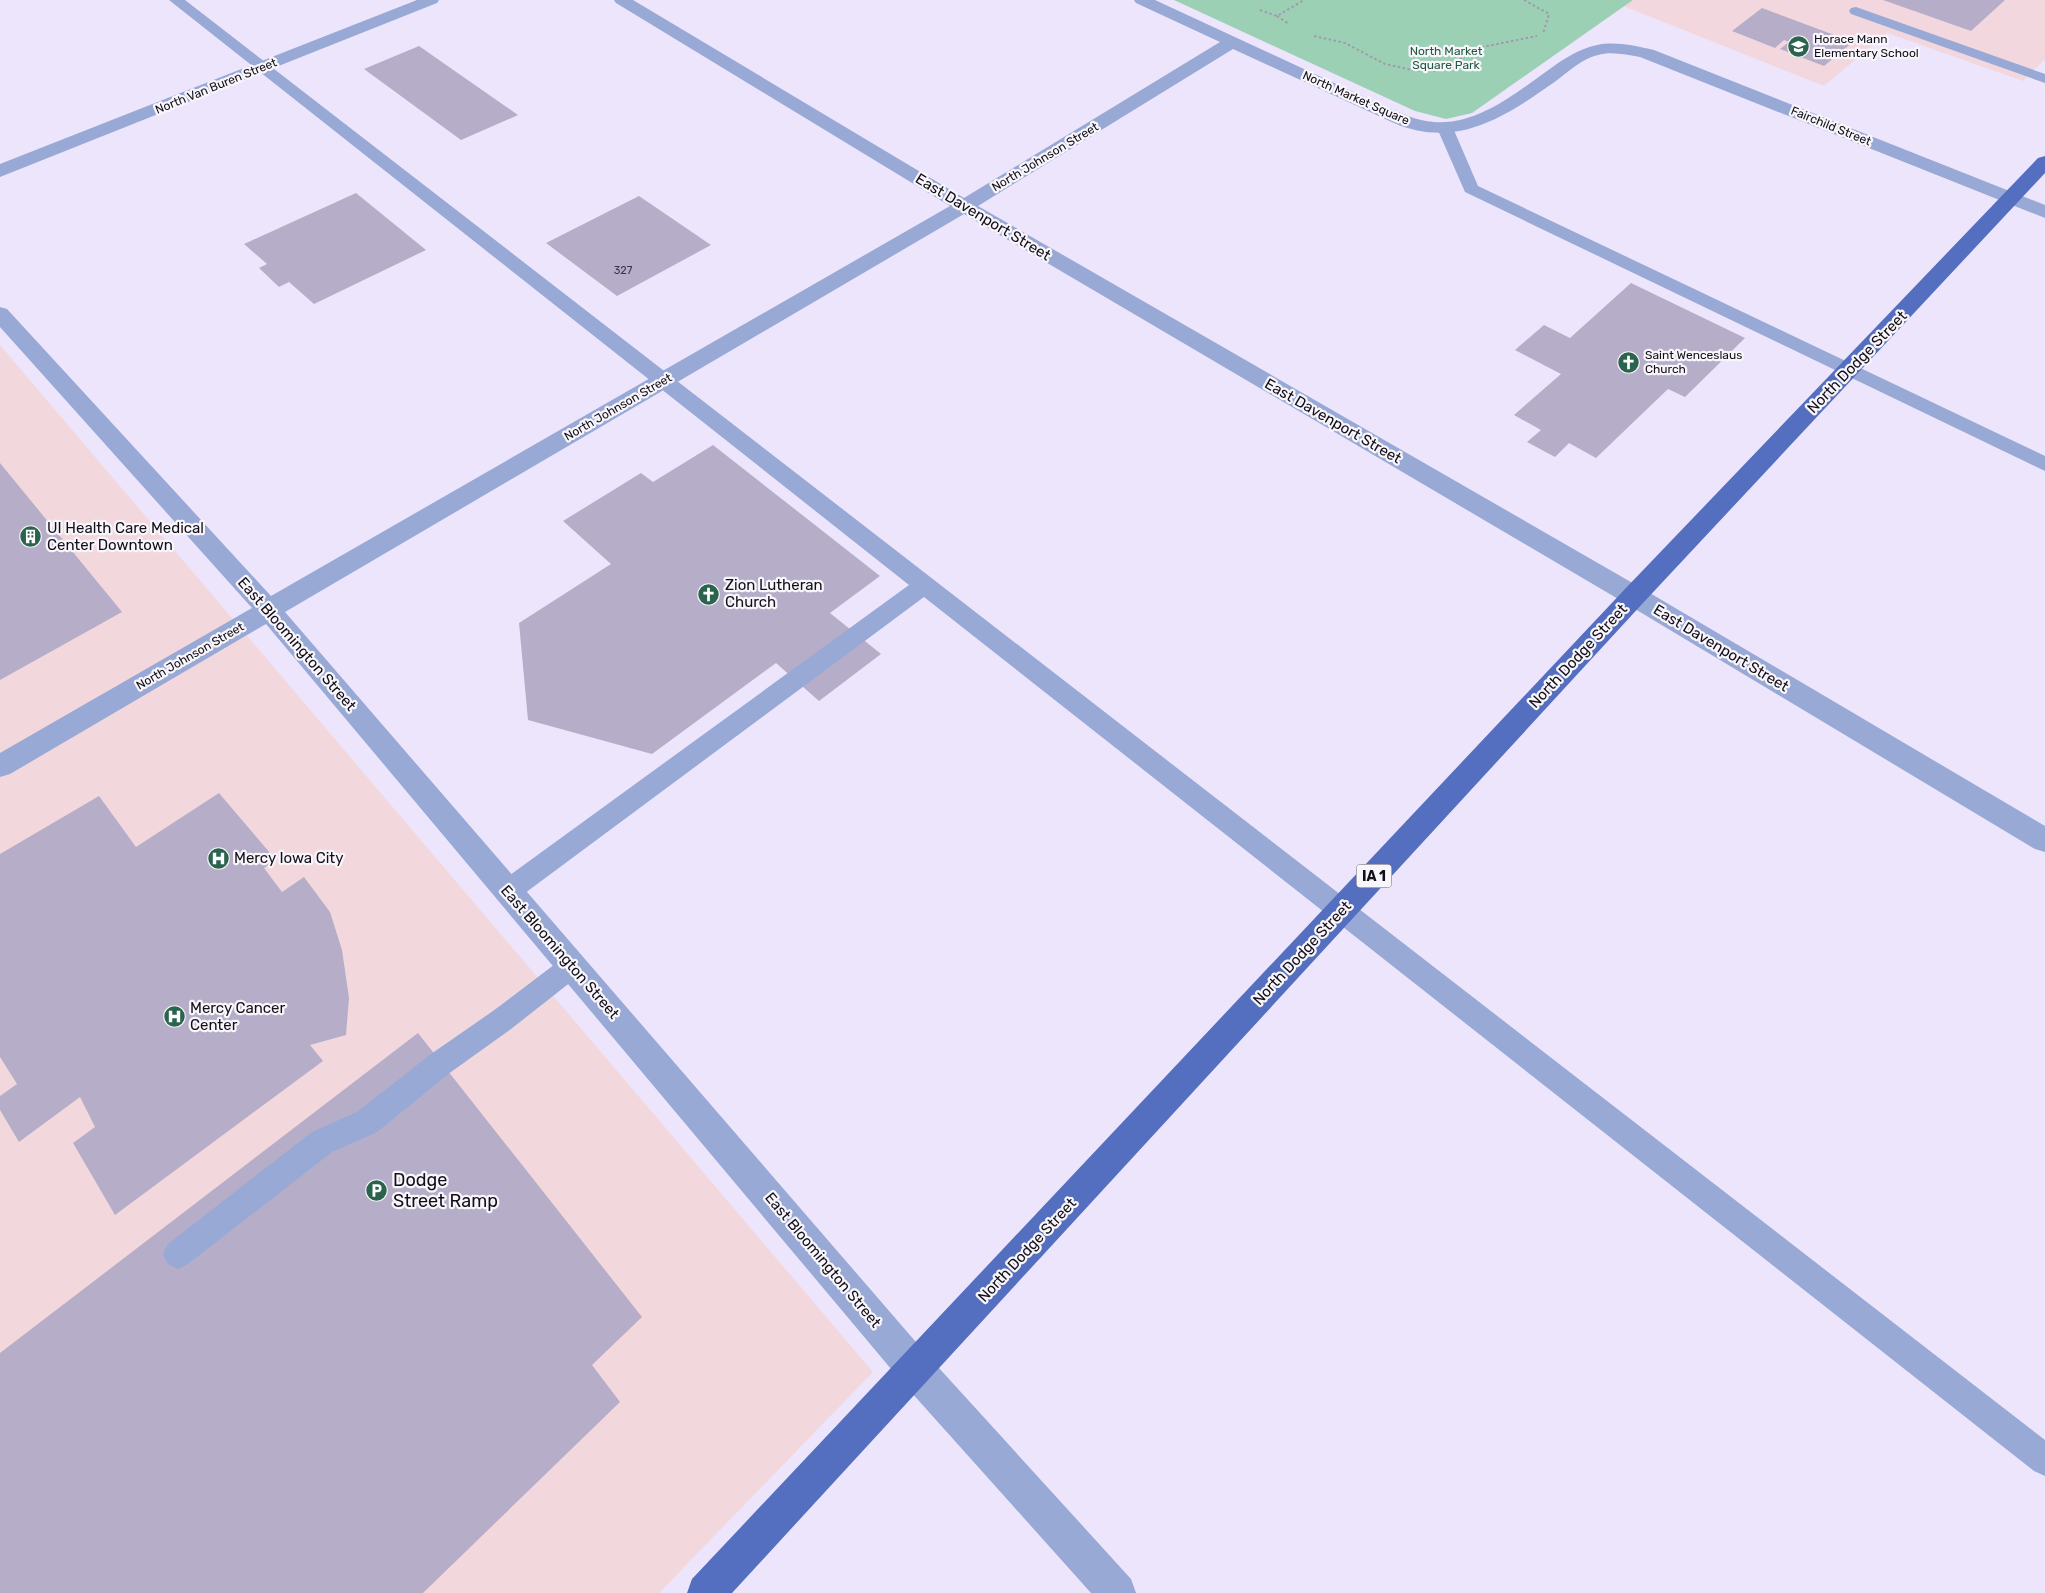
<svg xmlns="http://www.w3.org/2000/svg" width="2045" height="1593" viewBox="0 0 2045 1593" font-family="Rubik,sans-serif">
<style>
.education{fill:#f2d8de}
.medical{fill:#f2d8dd}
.green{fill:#9bd0b5}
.building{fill:#b6adc8}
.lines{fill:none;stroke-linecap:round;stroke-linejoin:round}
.path{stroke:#a19aac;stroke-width:2;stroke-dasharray:2.5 2.5;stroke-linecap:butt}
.service{fill:#98a9d6;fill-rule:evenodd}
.minor{fill:#98a9d6;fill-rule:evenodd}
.primary{fill:#556fc0;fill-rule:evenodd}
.labels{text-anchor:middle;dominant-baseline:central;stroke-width:4.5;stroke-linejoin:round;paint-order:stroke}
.far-number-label{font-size:11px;fill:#3c3645}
.far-poi-label{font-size:12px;fill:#130f19;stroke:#f8f6fb;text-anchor:start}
.far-park-label{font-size:12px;fill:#1f5940;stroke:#f8f6fb}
.far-street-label{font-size:12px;fill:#130f19;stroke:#f8f6fb}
.shield{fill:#f8f6fb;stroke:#58545d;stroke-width:1}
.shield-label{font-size:14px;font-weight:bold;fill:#130f19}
.street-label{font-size:15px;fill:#130f19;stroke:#f8f6fb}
.poi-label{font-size:15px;fill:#130f19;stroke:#f8f6fb;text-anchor:start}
.near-poi-label{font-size:18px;fill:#130f19;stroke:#f8f6fb;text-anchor:start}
</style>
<rect width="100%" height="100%" fill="#ede5fc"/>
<!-- education -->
<path class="education" d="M1608,0H2045V59L2023,81L1887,33L1824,86Z"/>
<!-- medical -->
<path class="medical" d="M0,345L873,1372L659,1593H0Z"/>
<!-- green -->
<path class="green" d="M1174,0H1633L1472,113L1446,119L1415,111Z"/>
<!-- building -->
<g class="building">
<path d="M1883,0H2005L1971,31Z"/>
<path d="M1762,8L1853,42L1824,66L1780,49L1789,42L1784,40L1775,48L1732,31Z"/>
<path d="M419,46L518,115L461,140L364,69Z"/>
<path d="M356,193L426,250L314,304L289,282L279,287L259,268L267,264L244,244Z"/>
<path d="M639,196L711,245L617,296L546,243Z"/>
<path d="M1631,283L1745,338L1685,397L1668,389L1596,458L1569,443L1555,457L1527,442L1541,430L1514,415L1561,374L1515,350L1544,325L1570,338Z"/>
<path d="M713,445L880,576L830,613L881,654L819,701L776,663L652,754L528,720L519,623L611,564L563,521L641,473L653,482Z"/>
<path d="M0,463L122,612L0,680Z"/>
<path d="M219,793L276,860L264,868L282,892L304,877L330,912L342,950L349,998L346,1035L310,1045L323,1061L115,1215L73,1143L95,1127L80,1097L19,1142L0,1110V1096L17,1084L0,1057V854L99,796L136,847Z"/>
<path d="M418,1033L642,1317L592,1365L620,1402L423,1593H0V1353Z"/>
</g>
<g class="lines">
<!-- path -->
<g class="path">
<path d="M1524,0L1549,14L1543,34"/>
<path d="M1260,10L1277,16L1304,0"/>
<path d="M1277,16L1289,24"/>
<path d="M1314,36L1345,43L1385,64L1412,70L1437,71L1483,47L1537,36"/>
</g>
<!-- service -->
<g class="service">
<path d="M169,0H185L2045,1440V1476L2034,1471L924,597L517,899L508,902L499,899L496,891L499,883L909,585Z"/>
<path d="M1856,7L2045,74V83L1851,14L1849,11L1851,8Z"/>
<path d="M1445,123L1450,125L1453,128L1478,186L2045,456V471L1465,192L1437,128L1440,125Z"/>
<path d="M572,954L581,958L585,966L581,974L511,1029L451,1072L377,1132L332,1152L188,1264L178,1269L168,1264L163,1254L168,1244L312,1132L357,1112L431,1054L493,1011L563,958Z"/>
</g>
<!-- minor -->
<g class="minor">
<path d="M417,0H439L437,3L0,177V164Z"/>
<path d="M614,0H633L964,198L1220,42L1136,3L1134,0H1155L1386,107C1402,113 1416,121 1434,122C1477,125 1513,95 1547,71C1562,60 1578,49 1597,45C1616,41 1635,46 1654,50L2045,205V218L1640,57C1627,55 1612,51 1598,55C1582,59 1569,71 1556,81C1506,116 1457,150 1394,123L1233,49L978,206L1643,589L2045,826V852L2035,849L1625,603L964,214L285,612L928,1356L1131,1579L1136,1593H1091L902,1382L266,624L10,774L0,777V753L252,608L0,327V307L7,309L271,596L950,206L616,3Z"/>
</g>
<!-- primary -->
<path class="primary" d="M2045,156V173L1643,603L732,1593H687L692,1579L1625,589L2038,158Z"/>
</g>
<!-- icons -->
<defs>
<symbol id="school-disc" viewBox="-11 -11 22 22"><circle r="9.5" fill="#2a644e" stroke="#f8f6fb"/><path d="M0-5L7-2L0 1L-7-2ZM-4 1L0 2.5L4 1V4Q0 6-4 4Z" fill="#fff"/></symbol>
<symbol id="church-disc" viewBox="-11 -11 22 22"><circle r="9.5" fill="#2a644e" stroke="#f8f6fb"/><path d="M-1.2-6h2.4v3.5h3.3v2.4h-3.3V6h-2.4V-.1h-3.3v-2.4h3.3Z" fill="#fff"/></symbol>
<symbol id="building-disc" viewBox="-11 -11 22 22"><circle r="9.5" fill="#2a644e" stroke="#f8f6fb"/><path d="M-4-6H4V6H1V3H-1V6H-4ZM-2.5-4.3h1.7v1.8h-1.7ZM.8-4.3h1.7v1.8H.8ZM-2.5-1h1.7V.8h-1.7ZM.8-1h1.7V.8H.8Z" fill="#fff"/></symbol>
<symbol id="hospital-disc" viewBox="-11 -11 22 22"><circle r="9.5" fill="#2a644e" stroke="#f8f6fb"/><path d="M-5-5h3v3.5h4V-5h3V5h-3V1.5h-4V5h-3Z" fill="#fff"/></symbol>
<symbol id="parking-disc" viewBox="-11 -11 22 22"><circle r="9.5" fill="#2a644e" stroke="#f8f6fb"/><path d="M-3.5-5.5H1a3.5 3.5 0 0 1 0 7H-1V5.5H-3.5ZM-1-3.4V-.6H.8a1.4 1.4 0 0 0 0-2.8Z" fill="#fff"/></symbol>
</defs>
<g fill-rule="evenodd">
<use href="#school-disc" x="1786" y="34" width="25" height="25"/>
<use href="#church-disc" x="1616" y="350" width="25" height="25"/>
<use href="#building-disc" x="18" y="524" width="25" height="25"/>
<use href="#church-disc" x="696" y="582" width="25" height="25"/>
<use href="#hospital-disc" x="206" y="846" width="25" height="25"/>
<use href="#hospital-disc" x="162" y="1004" width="25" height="25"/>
<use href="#parking-disc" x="364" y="1178" width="25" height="25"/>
</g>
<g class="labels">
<!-- far-number labels -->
<g class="far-number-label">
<text x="623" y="270">327</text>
</g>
<!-- far-poi labels -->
<g class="far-poi-label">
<text x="1814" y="39">Horace Mann<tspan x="1814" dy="14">Elementary School</tspan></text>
<text x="1645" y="355">Saint Wenceslaus<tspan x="1645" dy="14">Church</tspan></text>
</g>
<!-- far-park labels -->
<g class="far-park-label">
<text x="1446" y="51">North Market<tspan x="1446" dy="14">Square Park</tspan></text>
</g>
<!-- far-street labels -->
<g class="far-street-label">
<text transform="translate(216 86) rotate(-22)">North Van Buren Street</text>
<text transform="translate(1356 98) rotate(24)">North Market Square</text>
<text transform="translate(1831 126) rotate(22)">Fairchild Street</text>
<text transform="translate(1045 157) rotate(-31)">North Johnson Street</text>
<text transform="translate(618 407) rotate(-30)">North Johnson Street</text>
<text transform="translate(190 656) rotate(-30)">North Johnson Street</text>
</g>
<!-- shield labels -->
<rect class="shield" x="1356.5" y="864.5" width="35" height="23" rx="4"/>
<g class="shield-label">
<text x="1374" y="876">IA 1</text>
</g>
<!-- street labels -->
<g class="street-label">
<text transform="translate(983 217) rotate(31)">East Davenport Street</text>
<text transform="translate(1857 362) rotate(-46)">North Dodge Street</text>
<text transform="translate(1333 421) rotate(30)">East Davenport Street</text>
<text transform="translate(297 644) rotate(49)">East Bloomington Street</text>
<text transform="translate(1721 648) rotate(31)">East Davenport Street</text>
<text transform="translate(1578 656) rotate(-47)">North Dodge Street</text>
<text transform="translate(560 952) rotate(49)">East Bloomington Street</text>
<text transform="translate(1302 953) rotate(-47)">North Dodge Street</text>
<text transform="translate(1027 1250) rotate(-47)">North Dodge Street</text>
<text transform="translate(823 1260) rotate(50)">East Bloomington Street</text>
</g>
<!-- poi labels -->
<g class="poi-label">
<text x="47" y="528">UI Health Care Medical<tspan x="47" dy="17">Center Downtown</tspan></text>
<text x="725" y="585">Zion Lutheran<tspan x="725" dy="17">Church</tspan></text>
<text x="234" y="858">Mercy Iowa City</text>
<text x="190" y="1008">Mercy Cancer<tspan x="190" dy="17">Center</tspan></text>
</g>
<!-- near-poi labels -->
<g class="near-poi-label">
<text x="393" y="1180">Dodge<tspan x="393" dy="21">Street Ramp</tspan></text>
</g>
</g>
</svg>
